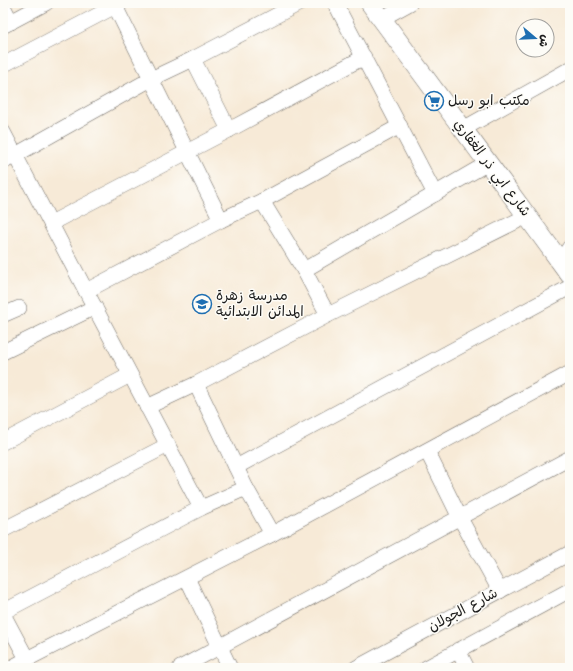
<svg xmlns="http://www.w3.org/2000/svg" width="573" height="671" viewBox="0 0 573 671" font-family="'Architects Daughter','Playpen Sans Arabic',sans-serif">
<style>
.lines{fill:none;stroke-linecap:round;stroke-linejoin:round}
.minor-casing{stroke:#69645d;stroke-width:16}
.major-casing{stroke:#69645d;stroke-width:20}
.minor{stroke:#fff;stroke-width:15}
.major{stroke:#fff;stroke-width:19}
.labels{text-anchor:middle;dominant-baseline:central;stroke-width:3;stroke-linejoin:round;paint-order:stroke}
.poi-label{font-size:14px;fill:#1c1c1c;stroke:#fdfcf7;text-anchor:start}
.street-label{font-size:14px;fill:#1c1c1c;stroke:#fdfcf7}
</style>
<rect width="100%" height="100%" fill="#fdfcf7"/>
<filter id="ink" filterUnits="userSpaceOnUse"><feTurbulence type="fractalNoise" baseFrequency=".025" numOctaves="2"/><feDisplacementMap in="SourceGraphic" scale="8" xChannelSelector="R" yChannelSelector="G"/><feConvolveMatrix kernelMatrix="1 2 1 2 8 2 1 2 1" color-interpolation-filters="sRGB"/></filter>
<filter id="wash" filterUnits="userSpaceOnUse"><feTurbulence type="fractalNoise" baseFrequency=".012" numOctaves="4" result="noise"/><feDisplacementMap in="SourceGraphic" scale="16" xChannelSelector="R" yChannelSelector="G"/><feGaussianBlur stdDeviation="0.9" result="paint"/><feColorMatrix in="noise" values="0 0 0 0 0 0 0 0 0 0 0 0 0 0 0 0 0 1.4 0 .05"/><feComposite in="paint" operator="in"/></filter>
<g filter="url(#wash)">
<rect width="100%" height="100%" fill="#f7ead7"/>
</g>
<g filter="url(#ink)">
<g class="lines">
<defs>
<g id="minor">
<path d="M335,3L435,194"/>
<path d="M3,6L11,22"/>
<path d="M115,6L221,220"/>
<path d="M381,19L410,3"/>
<path d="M3,26L46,3"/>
<path d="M193,59L229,130"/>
<path d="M3,65L121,3"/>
<path d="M463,129L570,69"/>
<path d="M3,132L86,291L201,508"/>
<path d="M3,162L151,79L193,59L300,3"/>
<path d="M262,201L304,270L328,315"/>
<path d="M51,223L229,130L364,57"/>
<path d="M560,262L570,247"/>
<path d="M304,270L488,163"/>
<path d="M86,291L221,220L262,201L400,126"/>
<path d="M3,315L19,308"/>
<path d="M3,352L95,307"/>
<path d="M196,384L246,488L272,534"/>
<path d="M147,407L196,384L328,315L527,216"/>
<path d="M3,442L130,375"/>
<path d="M427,451L460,518L500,591"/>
<path d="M236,467L570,287"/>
<path d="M3,530L168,445"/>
<path d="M187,578L230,668"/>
<path d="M3,612L201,508L246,488"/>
<path d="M3,614L27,659"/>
<path d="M458,650L467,668"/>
<path d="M11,668L27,659L272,534L570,373"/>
<path d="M180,668L570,458"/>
<path d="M356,668L570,553"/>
<path d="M426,668L570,590"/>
</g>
<path id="major" d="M370,3L527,216L570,275"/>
</defs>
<!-- minor casing -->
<use href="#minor" class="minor-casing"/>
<!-- major casing -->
<use href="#major" class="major-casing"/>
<!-- minor -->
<use href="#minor" class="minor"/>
<!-- major -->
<use href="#major" class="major"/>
</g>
</g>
<!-- icons -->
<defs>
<symbol id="supermarket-ring" viewBox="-11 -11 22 22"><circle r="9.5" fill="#fdfcf7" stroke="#1f6fb2" stroke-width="1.5"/><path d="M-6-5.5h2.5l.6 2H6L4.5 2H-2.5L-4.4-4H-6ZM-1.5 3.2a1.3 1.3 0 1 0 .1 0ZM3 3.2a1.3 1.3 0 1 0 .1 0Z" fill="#1f6fb2"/></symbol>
<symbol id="school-ring" viewBox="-11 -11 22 22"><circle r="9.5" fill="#fdfcf7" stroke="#1f6fb2" stroke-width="1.5"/><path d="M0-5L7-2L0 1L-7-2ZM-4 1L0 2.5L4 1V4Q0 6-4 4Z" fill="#1f6fb2"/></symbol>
</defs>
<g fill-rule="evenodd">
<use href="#supermarket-ring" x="423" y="90" width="22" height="22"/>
<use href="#school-ring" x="191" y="293" width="22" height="22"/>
</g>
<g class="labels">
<!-- poi labels -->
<g class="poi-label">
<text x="448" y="101">مكتب ابو رسل</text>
<text x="216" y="296">مدرسة زهرة<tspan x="216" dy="16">المدائن الابتدائية</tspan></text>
</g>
<!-- street labels -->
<g class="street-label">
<text transform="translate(492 168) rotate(53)">شارع ابي ذر الغفاري</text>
<text transform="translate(463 610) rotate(-28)">شارع الجولان</text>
</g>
</g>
<!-- margin -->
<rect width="573" height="671" fill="none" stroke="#fdfcf7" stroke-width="16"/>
<!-- north arrow -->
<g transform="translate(535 38) rotate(109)"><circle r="19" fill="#fdfcf7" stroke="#a3a29f"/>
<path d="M0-3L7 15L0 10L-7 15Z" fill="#1f6fb2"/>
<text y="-6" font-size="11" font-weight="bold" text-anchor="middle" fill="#1c1c1c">ش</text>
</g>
</svg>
